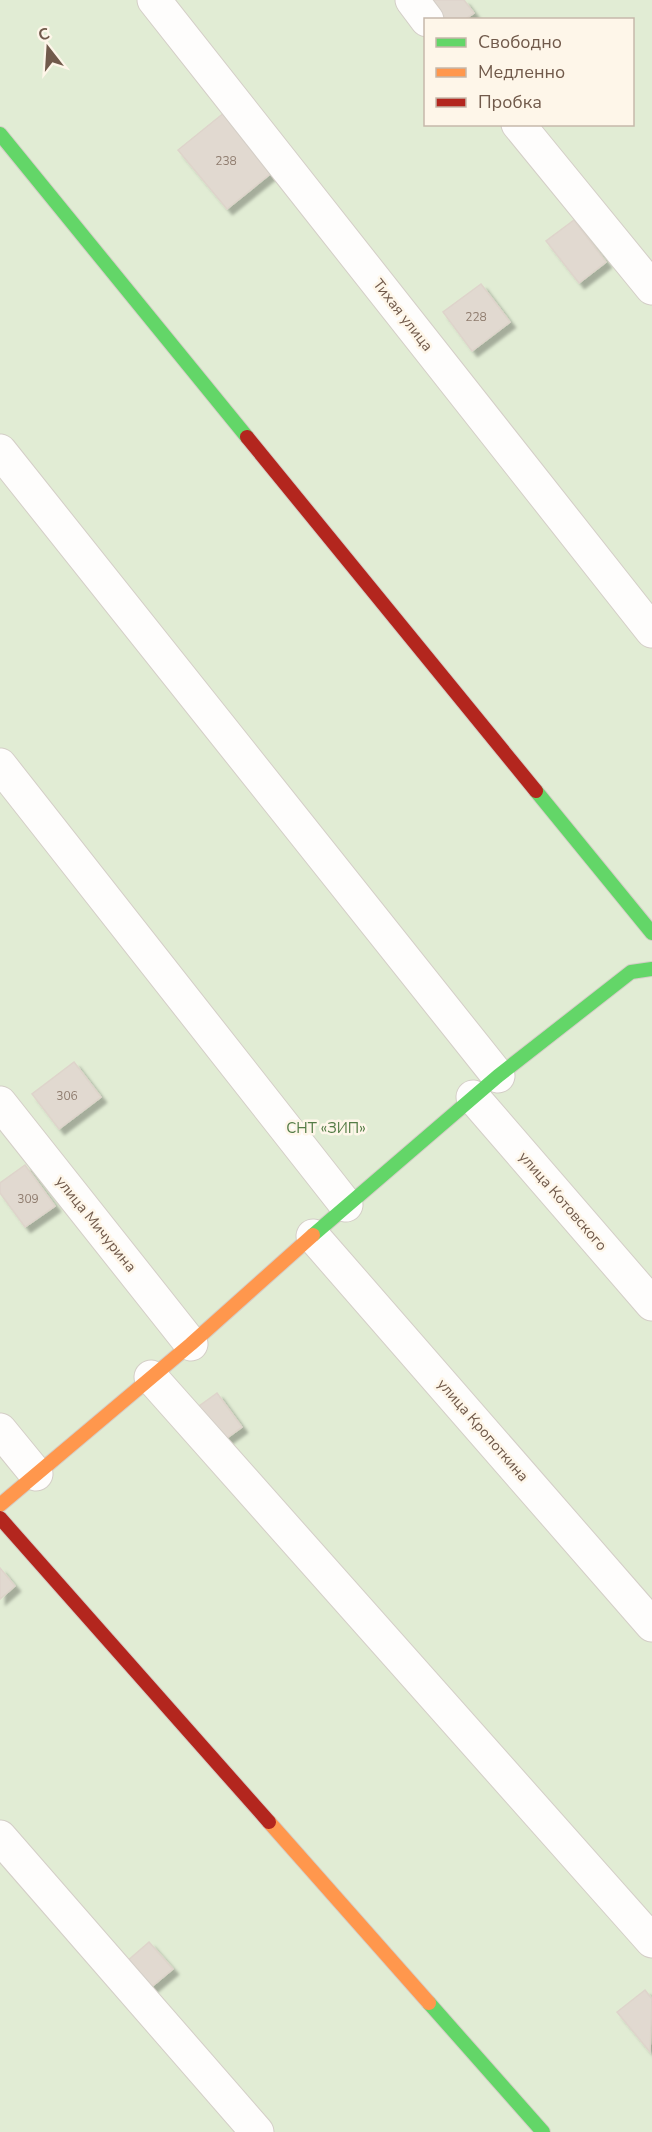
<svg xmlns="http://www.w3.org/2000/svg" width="652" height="2132" viewBox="0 0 652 2132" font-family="'Nunito Sans',sans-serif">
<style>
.green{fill:#e1ecd4;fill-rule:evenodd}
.building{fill:#e1d9d0;stroke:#ded4cb;stroke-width:1.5;filter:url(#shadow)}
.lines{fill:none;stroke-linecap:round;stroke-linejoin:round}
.street-casing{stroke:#d4cec7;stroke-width:35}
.fast-casing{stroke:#d5cec7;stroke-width:16}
.slow-casing{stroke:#d5cec7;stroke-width:16}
.jam-casing{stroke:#d5cec7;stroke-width:16}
.street{stroke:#fefdfc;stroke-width:33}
.fast{stroke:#63d668;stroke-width:14}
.slow{stroke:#ff974d;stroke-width:14}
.jam{stroke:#b3261e;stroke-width:14}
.labels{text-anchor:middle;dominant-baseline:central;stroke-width:5;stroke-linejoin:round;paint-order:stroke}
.number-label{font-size:12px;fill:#8f7c6e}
.street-label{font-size:15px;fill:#715a4b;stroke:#fef6e9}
.park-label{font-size:15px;fill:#547c46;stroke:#fef6e9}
</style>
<defs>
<filter id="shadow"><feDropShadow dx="5.5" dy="5.5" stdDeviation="1.5" flood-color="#0004"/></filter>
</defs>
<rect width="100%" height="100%" fill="#f5f1e9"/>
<!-- green -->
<path class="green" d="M0,0H652V2132H0ZM426,20H632V124H426Z"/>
<!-- building -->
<g class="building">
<path d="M425,0H464L474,13L464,20H440Z"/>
<path d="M225,112L274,171L227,209L178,150Z"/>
<path d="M574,220L606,262L579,283L546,241Z"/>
<path d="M481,284L510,322L472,351L443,312Z"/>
<path d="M74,1062L101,1097L59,1129L32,1094Z"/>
<path d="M25,1165L55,1206L25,1227L0,1193V1183Z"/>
<path d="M217,1393L242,1427L220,1443L195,1409Z"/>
<path d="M0,1568L15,1586L0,1599Z"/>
<path d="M149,1942L173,1969L149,1989L126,1962Z"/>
<path d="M645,1990L652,1999L650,2052L617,2012Z"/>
</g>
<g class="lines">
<defs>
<g id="street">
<path d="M154,0L652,631"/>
<path d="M412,0L427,20"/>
<path d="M518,124L652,288"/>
<path d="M0,451L498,1076"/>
<path d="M0,765L346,1205"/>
<path d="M473,1097L652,1304"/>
<path d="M0,1103L191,1344"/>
<path d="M313,1236L652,1625"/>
<path d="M151,1377L652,1941"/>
<path d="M0,1430L36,1474"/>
<path d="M0,1837L257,2132"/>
</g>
<g id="fast">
<path d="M0,134L247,437"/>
<path d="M536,791L652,933"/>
<path d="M313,1235L498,1076L631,972L652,969"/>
<path d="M429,2003L543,2132"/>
</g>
<g id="slow">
<path d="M0,1505L191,1344L313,1235"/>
<path d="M269,1822L429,2003"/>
</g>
<g id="jam">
<path d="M247,437L536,791"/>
<path d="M0,1518L269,1822"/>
</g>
</defs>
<!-- street casing -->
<use href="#street" class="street-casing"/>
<!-- fast casing -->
<use href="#fast" class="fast-casing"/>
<!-- slow casing -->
<use href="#slow" class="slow-casing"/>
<!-- jam casing -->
<use href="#jam" class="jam-casing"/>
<!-- street -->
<use href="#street" class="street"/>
<!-- fast -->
<use href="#fast" class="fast"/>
<!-- slow -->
<use href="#slow" class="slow"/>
<!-- jam -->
<use href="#jam" class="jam"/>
</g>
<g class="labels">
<!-- number labels -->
<g class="number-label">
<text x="226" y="161">238</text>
<text x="476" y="317">228</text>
<text x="67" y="1096">306</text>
<text x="28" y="1199">309</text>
</g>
<!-- street labels -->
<g class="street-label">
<text transform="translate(403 315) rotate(52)">Тихая улица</text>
<text transform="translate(563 1201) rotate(49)">улица Котовского</text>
<text transform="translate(96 1224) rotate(51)">улица Мичурина</text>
<text transform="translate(483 1430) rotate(49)">улица Кропоткина</text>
</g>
<!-- park labels -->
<g class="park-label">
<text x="326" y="1128">СНТ «ЗИП»</text>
</g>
</g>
<!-- legend -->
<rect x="424" y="18" width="210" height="108" fill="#fef6e9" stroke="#c6b8aa" stroke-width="1.5"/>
<rect x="436" y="38" width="30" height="9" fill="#63d668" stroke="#c6b8aa" stroke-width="1.5"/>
<text x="478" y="48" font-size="18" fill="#715a4b">Свободно</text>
<rect x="436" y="68" width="30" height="9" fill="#ff974d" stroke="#c6b8aa" stroke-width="1.5"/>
<text x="478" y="78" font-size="18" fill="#715a4b">Медленно</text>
<rect x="436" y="98" width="30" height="9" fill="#b3261e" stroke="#c6b8aa" stroke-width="1.5"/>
<text x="478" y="108" font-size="18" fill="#715a4b">Пробка</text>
<!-- north arrow -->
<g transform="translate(48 48) rotate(343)" stroke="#fef6e9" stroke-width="4.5" paint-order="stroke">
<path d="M0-4.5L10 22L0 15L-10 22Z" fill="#715a4b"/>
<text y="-9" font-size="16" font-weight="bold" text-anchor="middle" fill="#715a4b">С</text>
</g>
</svg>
